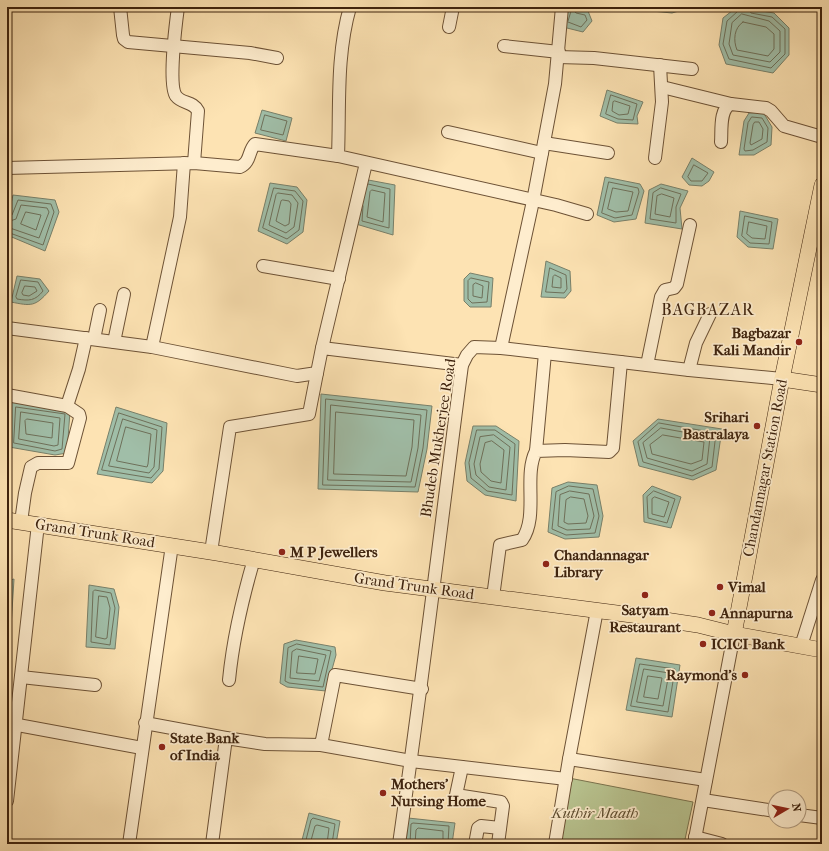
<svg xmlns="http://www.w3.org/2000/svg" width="829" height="851" viewBox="0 0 829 851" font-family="'IM FELL French Canon',serif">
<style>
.green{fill:#b9c591;stroke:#7b744f}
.water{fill:#a0bea8;stroke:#78806a}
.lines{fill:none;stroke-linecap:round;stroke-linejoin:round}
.shore{stroke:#6e705a;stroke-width:1}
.minor-casing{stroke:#6d5236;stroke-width:14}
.major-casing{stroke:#3d220d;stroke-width:16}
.minor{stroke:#feedce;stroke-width:12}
.major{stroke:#fde3b3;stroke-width:15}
.poi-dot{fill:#8f2418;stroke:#feedce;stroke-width:1.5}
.labels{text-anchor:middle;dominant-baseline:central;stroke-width:3.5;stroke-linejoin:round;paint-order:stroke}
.poi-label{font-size:15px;font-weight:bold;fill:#3d220d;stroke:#feedce;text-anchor:start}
.street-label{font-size:15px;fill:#3d220d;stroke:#feedce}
.park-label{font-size:15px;font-style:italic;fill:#5c4b2e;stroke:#feedce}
.neighbourhood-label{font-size:16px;letter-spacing:1px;fill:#3d220d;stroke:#feedce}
</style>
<rect width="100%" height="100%" fill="#fde3b3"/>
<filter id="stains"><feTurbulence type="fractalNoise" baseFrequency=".005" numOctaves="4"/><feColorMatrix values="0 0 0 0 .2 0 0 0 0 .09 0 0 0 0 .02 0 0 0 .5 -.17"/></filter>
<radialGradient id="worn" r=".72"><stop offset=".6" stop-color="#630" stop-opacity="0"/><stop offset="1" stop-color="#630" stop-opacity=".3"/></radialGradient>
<!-- green -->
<path class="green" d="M569,778L693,802L684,844H559Z"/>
<!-- water -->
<g class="water">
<path d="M566,7L588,11L592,21L583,32L563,27Z"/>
<path d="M650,7H683L682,10L672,13L652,11Z"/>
<path d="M737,7L774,13L789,28V55L773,73L726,64L719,45L723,18Z"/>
<path d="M607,90L643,102L637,116L638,124L617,123L600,116Z"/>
<path d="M262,110L292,118L286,141L255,133Z"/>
<path d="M763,112L772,127L771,145L754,155H739L744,121L749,113Z"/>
<path d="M692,158L714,172L709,181L702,186L689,185L682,177Z"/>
<path d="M605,177L640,184L644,191L636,219L614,222L597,215Z"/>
<path d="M363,179L395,185L393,235L356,224Z"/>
<path d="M270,183L297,187L307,200L303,232L287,244L258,231Z"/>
<path d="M661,184L688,191L680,208L682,229L645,223L649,190Z"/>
<path d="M13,195L55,200L59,212L45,251L7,235V221Z"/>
<path d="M740,211L778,219L773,249L748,247L737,237Z"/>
<path d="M546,261L570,271L571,291L565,298L541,297Z"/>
<path d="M470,273L493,278L491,307H470L464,301V279Z"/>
<path d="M17,276L40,279L49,291C35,307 31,306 11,302Z"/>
<path d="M321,394L432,406L427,449L418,492L318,489Z"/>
<path d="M11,401L70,411L67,453L55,455L9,447Z"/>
<path d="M116,407L167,423L163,471L152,483L97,474Z"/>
<path d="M658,419L722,429L716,470L693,480L639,466L633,441Z"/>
<path d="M473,426H496L519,441L516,501L485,495L467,481L465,463Z"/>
<path d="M568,482L597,485L603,516L599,537L565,539L548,532L552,488Z"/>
<path d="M652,486L681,497L671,528L644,522L643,495Z"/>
<path d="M14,579L8,675H7V581Z"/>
<path d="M89,585L114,589L119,607L115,649L86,647Z"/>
<path d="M296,640L335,647L336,655L326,691L287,687L280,683L284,644Z"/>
<path d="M636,658L680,665L672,717L626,710Z"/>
<path d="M309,813L340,821L336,844H301Z"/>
<path d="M408,818L455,823L452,844H406Z"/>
</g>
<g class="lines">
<!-- shore -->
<g class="shore">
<path d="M739,7L738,11L727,21L723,44L729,59L771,68L785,54V29L772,17L751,13L748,7"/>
<path d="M742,14L769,21L780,31V52L770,62L733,55L729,44L732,23Z"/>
<path d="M568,22L581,27L587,20L585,15L576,13L572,8L568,21"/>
<path d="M743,22L766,27L774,34V49L768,56L737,50C733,40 734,28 743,22Z"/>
<path d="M611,95L637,104L633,120L618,119L606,114Z"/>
<path d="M615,101L630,106L628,114L619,115L612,111L613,102Z"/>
<path d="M265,115L287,121L283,135L261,130Z"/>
<path d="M752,117L762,118L768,128L767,142L753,150L745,151L744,149L748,123Z"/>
<path d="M755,122H759L763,129L762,139L751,145L750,143L753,125Z"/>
<path d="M694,165L708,173L702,181H691L688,177Z"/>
<path d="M609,182L638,188L639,192L632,215L615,218L602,213Z"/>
<path d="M274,188L295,191L303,201L299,230L287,239L263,228Z"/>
<path d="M613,188L633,192L628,211L616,212L608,209Z"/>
<path d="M661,188L681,194L676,207V223L650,219L653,193Z"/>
<path d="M372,190L385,193L383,222L367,217L370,192Z"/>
<path d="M278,193L292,195L298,203L294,227L286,233L269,225L276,195Z"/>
<path d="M662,194L674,198L670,217L655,214L657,196Z"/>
<path d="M283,200L289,201L291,204L289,224L285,226L276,221L281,201Z"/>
<path d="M363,206L362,221L389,228L390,189L368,184"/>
<path d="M26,212L41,215L36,230L21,224Z"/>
<path d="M745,216L772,222L769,244L750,243L742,236Z"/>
<path d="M7,217L12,215L18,200L51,204L54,212L43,245L7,232"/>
<path d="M7,222L16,219L21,205L47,208L49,212L39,238L7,227"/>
<path d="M749,222L767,226L765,239L752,238L747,234Z"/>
<path d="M550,268L566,275L567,289L564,293L546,292Z"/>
<path d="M555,275L561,278V288L552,287L553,277Z"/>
<path d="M471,278L489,282L487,302L472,303L468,299V281Z"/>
<path d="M21,280L38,282L43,291C35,301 29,301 17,299L16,297Z"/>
<path d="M476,283L483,286L482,298L473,296V285Z"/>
<path d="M25,286L35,287L37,291L29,296L23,295L22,293Z"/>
<path d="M326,399L427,410L423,448L415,487L323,485Z"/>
<path d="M331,405L421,415L418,448L411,482L328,480Z"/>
<path d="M16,407L65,414L62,449L55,451L14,443Z"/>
<path d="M21,412L60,418L58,445L54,446L19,439Z"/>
<path d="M336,412L414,420L412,447L406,476L334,474Z"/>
<path d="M119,413L162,427L159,469L151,478L102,470Z"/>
<path d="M27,419L53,423L52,438L26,434L25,421Z"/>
<path d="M123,419L157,430L154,467L149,473L109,466Z"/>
<path d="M659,423L716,433L712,467L692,476L643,462L638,442Z"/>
<path d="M126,427L151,434L148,464L147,467L117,461Z"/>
<path d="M661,428L710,437L707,464L692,471L647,458L643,443Z"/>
<path d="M477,430H495L515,444L512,495L487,491L471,478L469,463Z"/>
<path d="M494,435L510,447L506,490L489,487L476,475L474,464L480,437Z"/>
<path d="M663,435L704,442L702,460L691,464L652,454L650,445Z"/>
<path d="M492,441L504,450L501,483L491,481L481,472L480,464L485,443Z"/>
<path d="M569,486L593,489L599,516L595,533L566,535L552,529L556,492Z"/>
<path d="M570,491L589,494L594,516L590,529L567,530L558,526L560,495Z"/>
<path d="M654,491L675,499L667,523L648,518L647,497Z"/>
<path d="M571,497L584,499L588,516L586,523L568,524L564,522L566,500Z"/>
<path d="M655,497L669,502L664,517L652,514V499Z"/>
<path d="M7,584L10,586L7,626"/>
<path d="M95,590L111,593L115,608L110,645L91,642L93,592Z"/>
<path d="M99,596L107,597L110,608L107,638L105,639L96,637Z"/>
<path d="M297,644L331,651L323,687L289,683L285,681L288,648Z"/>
<path d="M297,649L326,655L319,681L290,678L292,652Z"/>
<path d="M299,656L318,659L315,674L297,673Z"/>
<path d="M640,664L675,669L668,712L631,706Z"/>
<path d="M644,669L669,673L663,706L637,702Z"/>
<path d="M648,676L662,678L658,699L644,697Z"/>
<path d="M305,844L311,820L313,818L335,824L332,844"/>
<path d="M310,844L315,826L317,825L329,828L327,844"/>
<path d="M410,844L411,824L413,823L449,826L448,844"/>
<path d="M415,844L416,830L418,828L443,831V844"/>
</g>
<defs>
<g id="minor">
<path d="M120,7L123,35L124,39L128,42L250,53L277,58"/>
<path d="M178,7C176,22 168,85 176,96C182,104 193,101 198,111L194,163"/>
<path d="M350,7C336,56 340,106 338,156L556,205L587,214"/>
<path d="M449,27L453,7"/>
<path d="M504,46L559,52"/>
<path d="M558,57L594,58L692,69"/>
<path d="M662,87L731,104"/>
<path d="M448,132L542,153"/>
<path d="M721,142C722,131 719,109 731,104L766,108L771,111L784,126L822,137"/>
<path d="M544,143L608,153"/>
<path d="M655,158L662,102L660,65"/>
<path d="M7,168L194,163L240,167C251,162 248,151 255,144L338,156"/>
<path d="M263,266L339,279"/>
<path d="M7,328L152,347L297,376L317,373L322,348L462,365"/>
<path d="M94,339L100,310"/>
<path d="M114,342L124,294"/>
<path d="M152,347L180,217L184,163"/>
<path d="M322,348L366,163"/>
<path d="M501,348L533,201L555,84L562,7"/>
<path d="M647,365L661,297L665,290L674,288L677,284L690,225"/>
<path d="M689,370L696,343L710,314"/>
<path d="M7,395L67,406L79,414L80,418L68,463H38L31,467L25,493L21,522"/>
<path d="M67,406L79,369L86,338"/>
<path d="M536,451L545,353"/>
<path d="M211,552L230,427L309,414L317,373"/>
<path d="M493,597L500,545L522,540C539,516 523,476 536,451L565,450L609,452L613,448L621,362"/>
<path d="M801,646L822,580"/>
<path d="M21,677L95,685"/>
<path d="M229,680C233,639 242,600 254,559"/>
<path d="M7,723L142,748"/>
<path d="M145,723L226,738"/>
<path d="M321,745L411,761L566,779"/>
<path d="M569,759L706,780"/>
<path d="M462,767L456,795L501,802L503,806L498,844"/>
<path d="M703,800L775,811"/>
<path d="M7,801L38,524"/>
<path d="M799,815L822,818"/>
<path d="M695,837L722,844"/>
<path d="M129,844L172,545"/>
<path d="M212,844L226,738L265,744L321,745L335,675L422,689"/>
<path d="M399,844C422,685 441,525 462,365L467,355L474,347L501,348L689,370L782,379"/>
<path d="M475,844L478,828L481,826L500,828"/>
<path d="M555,844L569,759L597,610"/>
<path d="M694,844L734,634"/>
</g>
<g id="major">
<path d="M782,379L822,385"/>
<path d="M7,520L217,553L385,583L632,615L698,625L734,634L822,650"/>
<path d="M734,634L782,379L822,185"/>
</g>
</defs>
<!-- minor casing -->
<use href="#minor" class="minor-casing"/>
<!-- major casing -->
<use href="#major" class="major-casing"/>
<!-- minor -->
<use href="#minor" class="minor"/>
<!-- major -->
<use href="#major" class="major"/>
</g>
<!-- markers -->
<g class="poi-dot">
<circle cx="799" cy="342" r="4"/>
<circle cx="757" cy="426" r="4"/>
<circle cx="282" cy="552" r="4"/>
<circle cx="546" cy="564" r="4"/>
<circle cx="720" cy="587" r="4"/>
<circle cx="645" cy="595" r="4"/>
<circle cx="712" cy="613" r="4"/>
<circle cx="703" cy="644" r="4"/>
<circle cx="745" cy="675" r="4"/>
<circle cx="162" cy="747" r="4"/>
<circle cx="383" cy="793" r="4"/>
</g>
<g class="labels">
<!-- poi labels -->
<g class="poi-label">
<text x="791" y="333" text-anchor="end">Bagbazar<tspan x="791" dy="17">Kali Mandir</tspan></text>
<text x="749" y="417" text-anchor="end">Srihari<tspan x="749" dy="17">Bastralaya</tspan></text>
<text x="290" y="552">M P Jewellers</text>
<text x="554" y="555">Chandannagar<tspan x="554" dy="17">Library</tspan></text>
<text x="728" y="587">Vimal</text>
<text x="645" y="610" text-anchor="middle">Satyam<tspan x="645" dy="17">Restaurant</tspan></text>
<text x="720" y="613">Annapurna</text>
<text x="711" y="644">ICICI Bank</text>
<text x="737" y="675" text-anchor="end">Raymond's</text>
<text x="170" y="738">State Bank<tspan x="170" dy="17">of India</tspan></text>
<text x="391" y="784">Mothers'<tspan x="391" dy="17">Nursing Home</tspan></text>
</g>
<!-- street labels -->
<g class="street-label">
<text transform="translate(438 438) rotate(-81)">Bhudeb Mukherjee Road</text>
<text transform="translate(765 468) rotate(-79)">Chandannagar Station Road</text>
<text transform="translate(95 533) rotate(9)">Grand Trunk Road</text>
<text transform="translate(414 586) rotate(8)">Grand Trunk Road</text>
</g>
<!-- park labels -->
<g class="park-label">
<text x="595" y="813">Kuthir Maath</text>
</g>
<!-- neighbourhood labels -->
<g class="neighbourhood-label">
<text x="708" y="309">BAGBAZAR</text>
</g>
</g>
<!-- margin -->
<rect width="829" height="851" fill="none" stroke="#fde3b3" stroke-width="24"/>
<rect x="8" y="8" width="813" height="835" fill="none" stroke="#3d220d" stroke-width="2"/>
<rect x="12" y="12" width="805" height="827" fill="none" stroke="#3d220d"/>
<!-- north arrow -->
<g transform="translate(787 809) rotate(81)"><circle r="19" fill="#feedce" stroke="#b19c81"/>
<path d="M0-3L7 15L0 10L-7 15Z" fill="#8f2418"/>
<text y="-6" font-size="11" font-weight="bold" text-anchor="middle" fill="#3d220d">N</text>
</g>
<rect width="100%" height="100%" filter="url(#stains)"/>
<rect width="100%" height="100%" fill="url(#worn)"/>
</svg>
